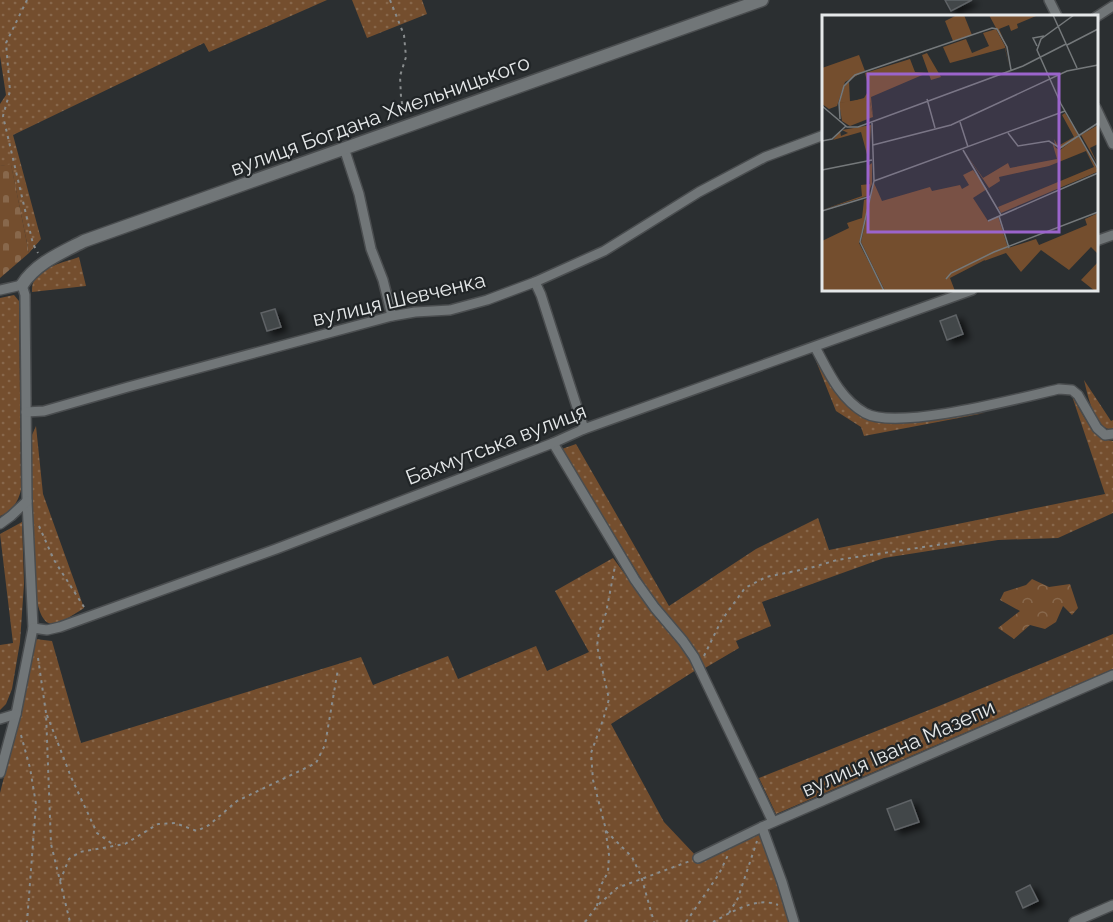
<svg xmlns="http://www.w3.org/2000/svg" width="1113" height="922" viewBox="0 0 1113 922" font-family="Raleway,sans-serif">
<style>
.grass{fill:url(#grass-dots)}
.forest{fill:url(#forest-crowns)}
.cemetery{fill:url(#cemetery-stones)}
.building{fill:#424648;stroke:#5f6366;stroke-width:1.5;filter:url(#shadow)}
.lines{fill:none;stroke-linecap:round;stroke-linejoin:round}
.minor-casing{stroke:#4a4d4f;stroke-width:12}
.tertiary-casing{stroke:#4a4d4f;stroke-width:15}
.path{stroke:#898d8e;stroke-width:2;stroke-dasharray:3 4.5;stroke-linecap:butt}
.minor{stroke:#717678;stroke-width:9}
.tertiary{stroke:#717678;stroke-width:12}
.labels{text-anchor:middle;dominant-baseline:central;stroke-width:4.5;stroke-linejoin:round;paint-order:stroke}
.street-label{font-size:21px;fill:#e5e8e9;stroke:#212527}
.inset-road{fill:none;stroke:#75797b;stroke-width:1.5}
.view{fill:#9b64cc;fill-opacity:0.15;stroke:#9b64cc;stroke-width:3}
.inset-edge{fill:none;stroke:#e5e8e9;stroke-width:3}
</style>
<defs>
<pattern id="grass-dots" width="8" height="8" patternUnits="userSpaceOnUse" patternTransform="scale(1.5)"><rect width="8" height="8" fill="#744e2e"/><path d="M2 2h.1M6 6h.1" fill="none" stroke="#88684c" stroke-width="1.8" stroke-linecap="round"/></pattern>
<pattern id="forest-crowns" width="20" height="18" patternUnits="userSpaceOnUse" patternTransform="scale(1.5)"><rect width="20" height="18" fill="#744e2e"/><path d="M2 6a3 3 0 1 1 6 0M12 15a3 3 0 1 1 6 0" fill="none" stroke="#88684c"/></pattern>
<pattern id="cemetery-stones" width="16" height="16" patternUnits="userSpaceOnUse" patternTransform="scale(1.5)"><rect width="16" height="16" fill="#744e2e"/><path d="M2 7V4a2 2 0 0 1 4 0v3zM10 15v-3a2 2 0 0 1 4 0v3z" fill="#88684c"/></pattern>
<filter id="shadow"><feDropShadow dx="6" dy="4" stdDeviation="3" flood-color="#0009"/></filter>
</defs>
<rect width="100%" height="100%" fill="#2b2f31"/>
<!-- grass -->
<g class="grass">
<path d="M0,0H327L209,52L204,43L13,135L41,239L29,253L11,165L0,166V104L6,95L0,56Z"/>
<path d="M352,0H422L427,14L367,38Z"/>
<path d="M79,257L86,286L32,292C32,289 32,286 33,283C39,267 65,262 79,257Z"/>
<path d="M14,295L19,301L21,490C18,502 12,512 0,516V298Z"/>
<path d="M816,361L851,410L868,419L896,424L985,413L864,436L861,427L836,411Z"/>
<path d="M1084,380L1111,421L1113,420V430C1094,429 1088,396 1084,380Z"/>
<path d="M1072,396C1082,412 1092,439 1113,441V513L1058,538L998,540L884,558L762,602L771,626L736,641L739,648L705,668L689,642L651,595L562,449L576,444L669,606L756,549L818,518L829,550L1105,494Z"/>
<path d="M36,426L43,494L84,608C57,625 44,637 36,597L31,465L32,435Z"/>
<path d="M22,522L24,584L20,642L12,689L6,704L0,710V645L13,643L0,534Z"/>
<path d="M613,558L653,612L678,639L696,670L611,724L664,822L698,858L760,831L791,922H0V793L18,722L35,639L52,641L81,743L361,657L373,685L448,656L458,679L536,646L547,671L589,652L555,591Z"/>
<path d="M1113,634V669L776,814L759,778L939,706Z"/>
</g>
<!-- forest -->
<path class="forest" d="M1032,579L1049,587L1070,584L1078,608L1072,615L1063,606L1056,622L1045,629L1030,625L1014,639L998,628L1020,611L1000,600L1004,592L1026,585Z"/>
<!-- cemetery -->
<path class="cemetery" d="M11,164L29,253L0,278V166Z"/>
<!-- building -->
<g class="building">
<path d="M945,0H972L951,11Z"/>
<path d="M275,309L281,327L267,331L261,313Z"/>
<path d="M956,315L963,334L947,340L940,321Z"/>
<path d="M911,800L919,822L895,830L887,809Z"/>
<path d="M1030,885L1038,901L1023,908L1016,892Z"/>
</g>
<g class="lines">
<defs>
<g id="minor">
<path d="M1049,0L1057,16"/>
<path d="M1096,17L1113,6"/>
<path d="M1096,108L1113,144"/>
<path d="M344,148L359,194L371,249L383,280L392,316"/>
<path d="M1096,241L1113,235"/>
<path d="M535,282L541,295L584,429"/>
<path d="M0,290L22,285L25,295L27,501L33,628L16,714L0,773"/>
<path d="M815,347C828,371 840,399 865,413C897,431 1020,398 1059,389L1072,390L1078,395L1097,428L1105,435L1113,434"/>
<path d="M26,412L44,411L128,387L392,316L415,312L450,310L487,300L535,282L604,251L699,192L765,157L824,135"/>
<path d="M553,443L635,580L655,608L683,641L694,657L773,822"/>
<path d="M0,524L11,516L27,501"/>
<path d="M33,628L47,630L60,627L276,549L553,443L584,429L972,290"/>
<path d="M0,719L16,714"/>
<path d="M762,827L782,882L794,922"/>
<path d="M698,858L762,827L1113,675"/>
<path d="M1074,922L1113,905"/>
</g>
<path id="tertiary" d="M22,285C36,263 61,253 84,241L762,0"/>
</defs>
<!-- minor casing -->
<use href="#minor" class="minor-casing"/>
<!-- tertiary casing -->
<use href="#tertiary" class="tertiary-casing"/>
<!-- path -->
<g class="path">
<path d="M27,0L6,43L10,91L3,116L33,244L38,253"/>
<path d="M390,0L404,35L406,57L400,76L401,97L404,116"/>
<path d="M39,526L54,560L84,607"/>
<path d="M704,656L721,621L745,588L766,577L810,568L837,560L964,541"/>
<path d="M38,658L46,713L51,844L70,922"/>
<path d="M47,715L71,777L97,833L111,843L116,844"/>
<path d="M21,735L30,768L36,804L27,922"/>
<path d="M606,831L632,857L641,876L654,922"/>
<path d="M60,881L69,859L80,852L125,844L158,824L175,823L197,831L209,825L237,801L316,763L325,745L338,669"/>
<path d="M597,906L600,887L608,872L609,855L605,826L593,780L591,753L603,720L609,699L597,646L599,632L606,613L615,566"/>
<path d="M729,913L738,898L757,841"/>
<path d="M585,922L597,906L617,888L690,861"/>
<path d="M686,922L719,874L729,853"/>
<path d="M713,922C732,912 756,896 778,905"/>
</g>
<!-- minor -->
<use href="#minor" class="minor"/>
<!-- tertiary -->
<use href="#tertiary" class="tertiary"/>
</g>
<g class="labels">
<!-- street labels -->
<g class="street-label">
<text transform="translate(380 115) rotate(-20)">вулиця Богдана Хмельницького</text>
<text transform="translate(399 299) rotate(-13)">вулиця Шевченка</text>
<text transform="translate(496 444) rotate(-21)">Бахмутська вулиця</text>
<text transform="translate(898 748) rotate(-24)">вулиця Івана Мазепи</text>
</g>
</g>
<!-- overview -->
<g transform="translate(822 15)">
<rect width="276" height="276" fill="#2b2f31"/>
<path d="M135,0H142L150,20L131,26L123,6ZM167,0H213L214,1L195,9L196,13L189,16L187,10L177,14L187,37ZM174,14L183,31L187,52L183,33L128,48L121,32L144,24L150,38L167,31L161,18ZM105,38L119,62L109,65L100,40ZM37,40L43,56L23,67L15,91L7,94L0,89V53ZM88,44L93,57L105,58L49,82L51,102L48,87L17,88L23,70L34,61L27,67L28,87L42,83L47,75L43,58ZM243,98L256,119L254,123L257,121L275,154V157L179,198L176,192L272,152L264,136L227,151L177,162L178,166L167,173L142,136L161,163L186,148L188,153L235,144L230,127L234,133L238,135L254,123L240,133H236L233,129L232,124L236,131L252,122L240,100ZM49,110L47,147L39,117L11,125L18,116L19,121L26,118L20,115ZM276,110V129L268,133L276,150L259,120ZM50,148V169L45,181L0,195L40,181L39,170L48,169L46,151ZM151,155L165,174L151,183L166,206L176,201L186,233L128,263L133,276H63L39,227L52,168L60,186L108,172L110,176L138,170L140,174L147,170L141,160ZM48,183L37,228L62,276H0V226L27,213L25,208L40,203L42,185ZM276,198V239L269,232L247,255L219,235L199,257L184,238L162,246L174,237L214,224L217,230L265,210L263,204ZM276,247V276H273L259,265Z" fill="#744e2e"/>
<path d="M41,84L48,87L51,102L28,111L20,106L17,88Z" fill="#744e2e"/>
<path class="inset-road" d="M231,0L255,53M252,0L219,24L215,35L239,89L276,154M245,30L276,14M215,31L211,23L222,21M105,84L113,113M0,91L25,112H36L201,51L244,29M18,104L17,88L22,71L33,60L170,13L175,14L185,32L189,55M138,107L146,132M50,108L52,166L38,227L62,276M186,118L196,131L227,126L238,133L276,108M0,126L10,124L24,111M51,130L129,110L245,56L276,50M141,135L179,200M0,155L50,145M52,166L243,96M0,196L49,181M177,201L187,233M166,206L276,158M124,264L129,258L172,237L276,197"/>
<path class="view" d="M46,59H237V217H46Z"/>
<rect width="276" height="276" class="inset-edge"/>
</g>
</svg>
